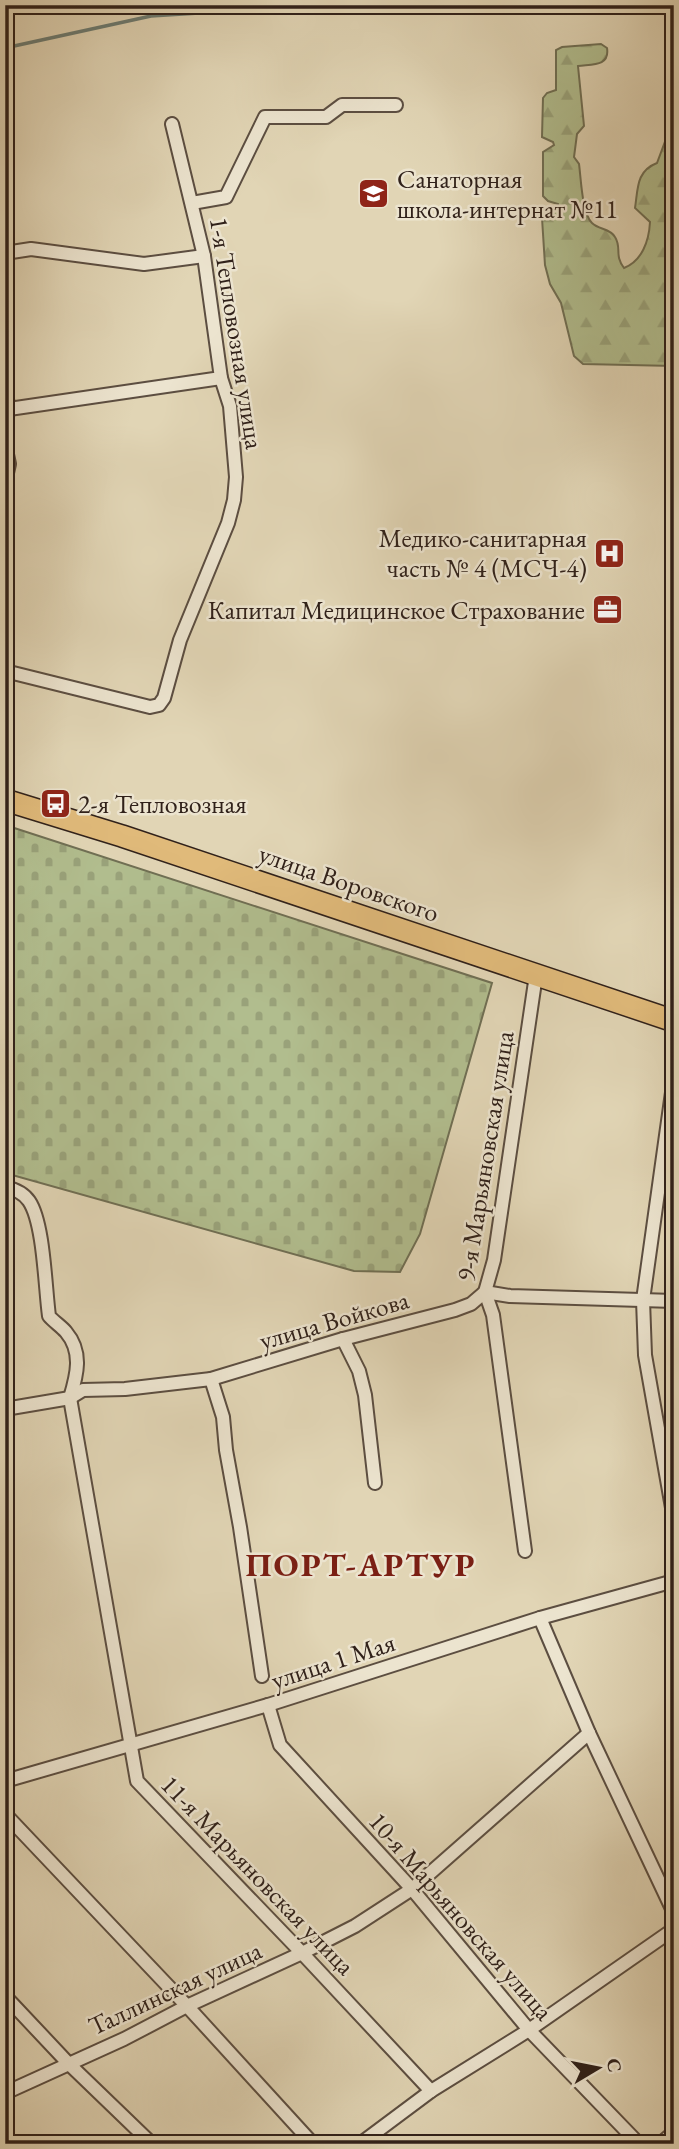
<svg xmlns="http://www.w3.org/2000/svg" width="679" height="2149" viewBox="0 0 679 2149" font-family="'EB Garamond',serif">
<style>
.forest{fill:url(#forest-firs);stroke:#706f54;stroke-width:2}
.cemetery{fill:url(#cemetery-stones);stroke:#706f54;stroke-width:2}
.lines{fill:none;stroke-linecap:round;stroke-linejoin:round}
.stream{stroke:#6c7c73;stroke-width:3.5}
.minor-casing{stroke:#5c4e41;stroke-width:16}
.primary-casing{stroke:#30211a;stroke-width:24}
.minor{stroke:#ece4cf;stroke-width:12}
.primary{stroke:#e0ba7a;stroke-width:21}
.labels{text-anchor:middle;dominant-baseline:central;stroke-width:5;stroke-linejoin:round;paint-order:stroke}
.poi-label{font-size:26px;fill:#30211a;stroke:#ece4cf;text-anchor:start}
.street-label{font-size:26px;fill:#30211a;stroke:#ece4cf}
.district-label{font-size:33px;font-weight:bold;letter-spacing:2px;fill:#7a1f14;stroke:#ece4cf}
</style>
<defs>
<pattern id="forest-firs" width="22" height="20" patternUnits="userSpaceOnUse" patternTransform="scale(1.75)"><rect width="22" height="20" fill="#b1bd8e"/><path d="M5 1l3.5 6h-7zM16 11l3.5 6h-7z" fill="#99a27a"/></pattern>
<pattern id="cemetery-stones" width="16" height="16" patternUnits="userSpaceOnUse" patternTransform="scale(1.75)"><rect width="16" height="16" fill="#b1bd8e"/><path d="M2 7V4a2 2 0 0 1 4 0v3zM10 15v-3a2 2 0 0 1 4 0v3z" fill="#99a27a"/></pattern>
</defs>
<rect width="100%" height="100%" fill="#e1d5b5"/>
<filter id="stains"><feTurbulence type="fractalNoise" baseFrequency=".00286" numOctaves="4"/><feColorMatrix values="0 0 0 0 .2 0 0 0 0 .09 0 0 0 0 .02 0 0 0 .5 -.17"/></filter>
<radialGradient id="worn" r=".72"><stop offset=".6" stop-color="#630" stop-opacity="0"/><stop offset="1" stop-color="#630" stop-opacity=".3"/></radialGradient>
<!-- forest -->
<path class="forest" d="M601,44L607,48C610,67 591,64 578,66L584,126L577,134L574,157L579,164C581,178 582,214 592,223C599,230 610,228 615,237C622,248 614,255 624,268C642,261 649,241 650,222L635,208C638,189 636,171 657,163L666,139L674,134V366L583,364L574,356L561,303L550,284L545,265L542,218L548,212L558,208V204L548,201L543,196V152L554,145L553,142L542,137L543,98L547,93L556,90V50L562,47Z"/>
<!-- cemetery -->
<path class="cemetery" d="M5,825L492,983L420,1234L400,1272L354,1271L5,1173Z"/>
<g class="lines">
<!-- stream -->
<g class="stream">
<path d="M266,5H273"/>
<path d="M5,48L151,16L215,12L250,5"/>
</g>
<defs>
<g id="minor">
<path d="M192,203L226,197L265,117H326L342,105H396"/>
<path d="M5,253L31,249L144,264L204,256"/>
<path d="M5,390L9,409L5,410"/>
<path d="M9,409L221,378"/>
<path d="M5,445L9,464L5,482"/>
<path d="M5,671L150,707L159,705L164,698L180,640L228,523L234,500L236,477L230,406L221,378L204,256L172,124"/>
<path d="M674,1078L643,1300L645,1355L674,1519"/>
<path d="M5,1187C14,1189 23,1192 29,1201C44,1223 45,1287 49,1316C54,1322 61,1326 66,1332C83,1352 77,1375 70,1398L137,1781L302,1953L431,2091"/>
<path d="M485,1292L510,1296L674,1301"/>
<path d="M343,1339L359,1371L365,1395L375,1483"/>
<path d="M211,1379L223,1417L226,1450L240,1527L262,1676"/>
<path d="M5,1409L70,1398L83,1390L125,1389L211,1379L343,1339L455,1310L471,1304L485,1292"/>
<path d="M525,1551L493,1315L485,1292L494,1260L536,975"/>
<path d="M540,1618L589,1733L674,1913"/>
<path d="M268,1705L280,1745L412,1889L529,2030L639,2144"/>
<path d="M5,1781L268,1705L540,1618L674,1581"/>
<path d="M5,1814L187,2006L313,2144"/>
<path d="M5,1996L68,2063L152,2144"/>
<path d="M5,2093L124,2039L187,2006L302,1953L355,1926L412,1889L589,1733"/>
<path d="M360,2144L431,2091L529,2030L674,1929"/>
<path d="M660,2144L674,2132"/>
</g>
<path id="primary" d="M5,800L122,836L674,1021"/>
</defs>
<!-- minor casing -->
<use href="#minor" class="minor-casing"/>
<!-- primary casing -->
<use href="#primary" class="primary-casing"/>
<!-- minor -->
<use href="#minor" class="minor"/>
<!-- primary -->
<use href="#primary" class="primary"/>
</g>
<!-- icons -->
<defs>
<symbol id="school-square" viewBox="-11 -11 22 22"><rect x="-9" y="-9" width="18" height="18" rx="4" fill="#8f2418" stroke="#ece4cf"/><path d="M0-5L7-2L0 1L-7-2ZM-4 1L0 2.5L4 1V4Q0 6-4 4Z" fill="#fff"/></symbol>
<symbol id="hospital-square" viewBox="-11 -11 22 22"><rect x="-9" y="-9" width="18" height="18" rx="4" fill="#8f2418" stroke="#ece4cf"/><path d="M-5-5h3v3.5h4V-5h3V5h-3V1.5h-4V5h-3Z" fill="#fff"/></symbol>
<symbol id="office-square" viewBox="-11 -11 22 22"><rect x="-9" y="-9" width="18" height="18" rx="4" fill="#8f2418" stroke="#ece4cf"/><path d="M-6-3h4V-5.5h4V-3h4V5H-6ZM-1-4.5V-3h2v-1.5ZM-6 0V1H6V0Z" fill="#fff"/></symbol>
<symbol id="bus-square" viewBox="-11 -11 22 22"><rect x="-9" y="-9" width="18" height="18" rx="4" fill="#8f2418" stroke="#ece4cf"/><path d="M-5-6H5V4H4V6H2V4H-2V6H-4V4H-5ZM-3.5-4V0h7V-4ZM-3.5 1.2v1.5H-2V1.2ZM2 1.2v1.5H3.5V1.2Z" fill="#fff"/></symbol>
</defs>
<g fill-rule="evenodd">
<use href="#school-square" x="356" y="176" width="35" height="35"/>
<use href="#hospital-square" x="592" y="536" width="35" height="35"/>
<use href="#office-square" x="590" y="592" width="35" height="35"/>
<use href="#bus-square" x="38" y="786" width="35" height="35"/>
</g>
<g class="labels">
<!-- poi labels -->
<g class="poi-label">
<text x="397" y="179">Санаторная<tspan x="397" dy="30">школа-интернат №11</tspan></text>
<text x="587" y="538" text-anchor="end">Медико-санитарная<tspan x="587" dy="30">часть № 4 (МСЧ-4)</tspan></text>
<text x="585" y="610" text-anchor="end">Капитал Медицинское Страхование</text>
<text x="78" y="804">2-я Тепловозная</text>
</g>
<!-- street labels -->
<g class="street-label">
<text transform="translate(237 333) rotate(81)">1-я Тепловозная улица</text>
<text transform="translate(349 883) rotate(19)">улица Воровского</text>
<text transform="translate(485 1156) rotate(-81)">9-я Марьяновская улица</text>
<text transform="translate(334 1320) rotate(-16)">улица Войкова</text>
<text transform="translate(333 1661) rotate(-18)">улица 1 Мая</text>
<text transform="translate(258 1875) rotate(46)">11-я Марьяновская улица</text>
<text transform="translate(461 1916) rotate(49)">10-я Марьяновская улица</text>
<text transform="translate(175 1988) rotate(-25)">Таллинская улица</text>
</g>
<!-- district labels -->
<g class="district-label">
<text x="361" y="1564">ПОРТ-АРТУР</text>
</g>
</g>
<!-- margin -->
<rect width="679" height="2149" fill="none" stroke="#e1d5b5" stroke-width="28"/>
<rect x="7" y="7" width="665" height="2135" fill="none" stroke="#30211a" stroke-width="3.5"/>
<rect x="14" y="14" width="651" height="2121" fill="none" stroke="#30211a" stroke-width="2"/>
<!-- north arrow -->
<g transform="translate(598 2068) rotate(80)" stroke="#ece4cf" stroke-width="5" paint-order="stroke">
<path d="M0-5L12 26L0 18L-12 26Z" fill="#30211a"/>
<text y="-10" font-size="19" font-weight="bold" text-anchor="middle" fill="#30211a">С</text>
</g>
<rect width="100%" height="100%" filter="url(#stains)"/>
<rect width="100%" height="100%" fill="url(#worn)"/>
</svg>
